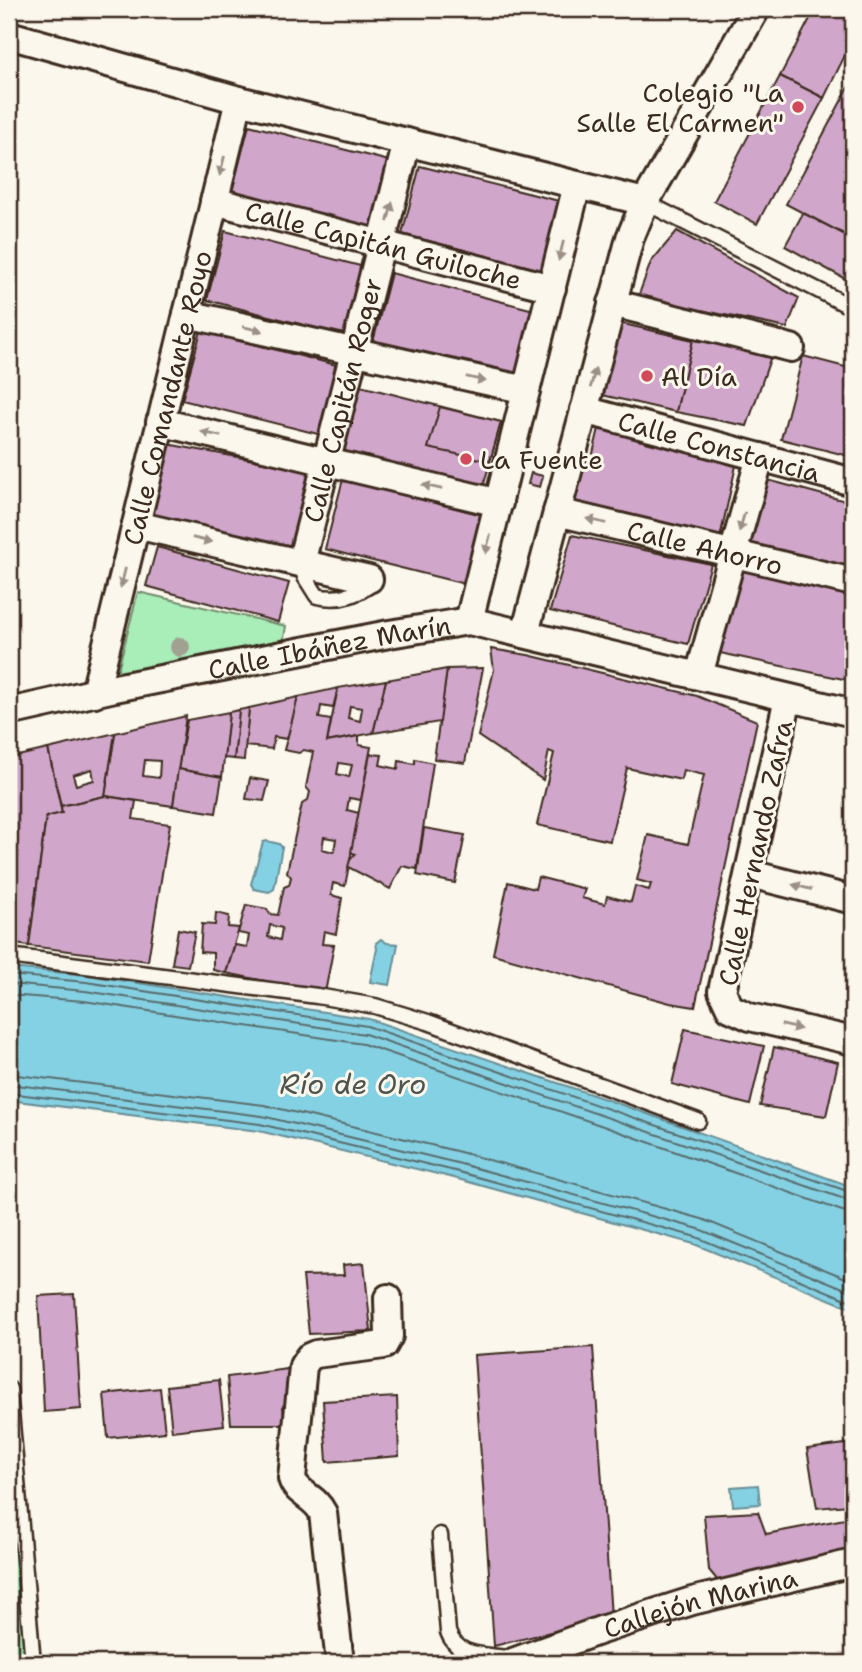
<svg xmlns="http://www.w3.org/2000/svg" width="862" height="1672" viewBox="0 0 862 1672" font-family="'Shantell Sans',sans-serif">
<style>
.green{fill:#a9edb9;stroke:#728c6c;stroke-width:2}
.water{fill:#85d1e4;stroke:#678e95;stroke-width:2}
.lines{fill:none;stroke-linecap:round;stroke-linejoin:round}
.shore{stroke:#596d6d;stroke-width:2}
.building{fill:#d1a6cb;stroke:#3b2a1e;stroke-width:2;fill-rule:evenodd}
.lane-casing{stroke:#3b2a1e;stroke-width:19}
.street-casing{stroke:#3b2a1e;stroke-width:32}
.lane{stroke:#fbf7ec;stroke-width:14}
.street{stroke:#fbf7ec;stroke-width:26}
.tree{fill:#a0a190}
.oneway{fill:#9b9085}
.poi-dot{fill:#d1495b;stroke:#fbf7ec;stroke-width:2.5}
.labels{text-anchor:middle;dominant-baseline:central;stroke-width:6;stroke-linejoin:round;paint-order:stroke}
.poi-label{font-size:26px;fill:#3b2a1e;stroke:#fbf7ec;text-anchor:start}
.street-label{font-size:26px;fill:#3b2a1e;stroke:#fbf7ec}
.water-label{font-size:28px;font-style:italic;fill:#4e5450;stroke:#fbf7ec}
</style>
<rect width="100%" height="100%" fill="#fbf7ec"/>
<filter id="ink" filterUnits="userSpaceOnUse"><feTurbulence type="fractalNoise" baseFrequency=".0143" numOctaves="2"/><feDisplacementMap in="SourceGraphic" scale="14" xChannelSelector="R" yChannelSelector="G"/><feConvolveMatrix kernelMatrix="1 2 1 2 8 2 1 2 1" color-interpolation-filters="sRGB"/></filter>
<g filter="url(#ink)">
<!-- green -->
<g class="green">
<path d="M138,592L286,626L283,644L116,677Z"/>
<path d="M9,1476L27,1663H9Z"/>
</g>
<!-- water -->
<g class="water">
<path d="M267,841L279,844L282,847L274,889L269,892L254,889L251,884L263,842Z"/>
<path d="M381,939L387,943L398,944L390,985L370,982L377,949L376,943Z"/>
<path d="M9,968L87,975L369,1019L611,1101L853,1187V1309L694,1244L454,1178L259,1131L9,1100Z"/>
<path d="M758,1485L760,1504L733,1506L731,1487Z"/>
</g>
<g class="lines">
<!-- shore -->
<g class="shore">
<path d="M9,975L86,982L367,1026L853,1193"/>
<path d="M9,984L85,991L365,1034L853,1202"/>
<path d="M9,995L84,1001L363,1044L603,1126L842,1211L853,1213"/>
<path d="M9,1074L264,1105L460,1152L702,1219L853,1281"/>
<path d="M9,1084L262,1116L457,1163L699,1229L853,1292"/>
<path d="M9,1093L260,1124L455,1171L696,1237L853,1302"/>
</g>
</g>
<!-- building -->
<g class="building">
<path d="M815,9H836L853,18V39L824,98L780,76Z"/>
<path d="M780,76L824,98L757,224L714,201Z"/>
<path d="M853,79V239L786,204Z"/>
<path d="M249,125L393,162L375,231L231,195Z"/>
<path d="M420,166L563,202L545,271L402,234Z"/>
<path d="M803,213L853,239V273L849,281L785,246Z"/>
<path d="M225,231L368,268L350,337L207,300Z"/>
<path d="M677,231L799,298L787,328L638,297L651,262Z"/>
<path d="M391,273L534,310L516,379L373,342Z"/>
<path d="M619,323L693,340L676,412L602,395Z"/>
<path d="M201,331L344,367L326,436L182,400Z"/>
<path d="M693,340L772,353L747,426L676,412Z"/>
<path d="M803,356L853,369V457L781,439Z"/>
<path d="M357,385L501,422L482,491L339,454Z"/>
<path d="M440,407L501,422L490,461L428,448Z"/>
<path d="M601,420L739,452L720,538L574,501L584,465L590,466Z"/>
<path d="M167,444L317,472L292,550L149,514Z"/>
<path d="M531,473L543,476L540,487L528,484Z"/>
<path d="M343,479L486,516L469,585L325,549Z"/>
<path d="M764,479L853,503V571L747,543Z"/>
<path d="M572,535L711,564L688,644L550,611Z"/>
<path d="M157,547L289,583L278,622L146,586Z"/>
<path d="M739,568L853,595V681L720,653Z"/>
<path d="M491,649L528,655L697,696L757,721L695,1007L670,1003L493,954L508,882L535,889L538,877L585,889L582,898L605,904L607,896L631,902L635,886L649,890L651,884L637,880L648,835L688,844L704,775L683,770L681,780L627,768L610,841L537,825L554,753L549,751L543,780L478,736L494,670Z"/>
<path d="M483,668L465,763L434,759L447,669Z"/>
<path d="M447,669L440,722L373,733L386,680Z"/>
<path d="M386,680L373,733L327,742L338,688ZM350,706L362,708L360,721L348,718Z"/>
<path d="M338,688L333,708L321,706L319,718L331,720L327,742L359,736V745L371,747L361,800L349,798L347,810L359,813L345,886L333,883L331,895L342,898L336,934L324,931L322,944L334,945L325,993L226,973L235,945L247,947L249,935L238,933L246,905L267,909L270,914L278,915L284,887L289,885L291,877L287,872L302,804L308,800L310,792L306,787L313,752L304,750L299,753L284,750L298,697ZM339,763L352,765L349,777L337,774ZM324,837L336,839L334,852L322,849ZM270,925L282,928L280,940L268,937Z"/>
<path d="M298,697L287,739L274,737L272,749L245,746L249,708Z"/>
<path d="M249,708L244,760L234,759L239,710Z"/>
<path d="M239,710L234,759L224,758L229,712Z"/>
<path d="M229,712L222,777L178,769L187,720Z"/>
<path d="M186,716L173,806L105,796L115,733ZM145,760L160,761L159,778L143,776Z"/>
<path d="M115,733L105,796L61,806L48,749ZM92,769L94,780L76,785L73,775Z"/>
<path d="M48,749L62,813L46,817L29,946L9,943V758Z"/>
<path d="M370,754L382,755L380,765L398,769L399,761L415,764V759L433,763L417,869L402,866L390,889L348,867L350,860L355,854L351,852Z"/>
<path d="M178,769L222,777L216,813L173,806Z"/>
<path d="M250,778L269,781L264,801L246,799Z"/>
<path d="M105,796L136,801L133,819L170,824L148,961L29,946L46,817L62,813L61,806Z"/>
<path d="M424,828L465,835L455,883L417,875Z"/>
<path d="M216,913L229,916L228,927L239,928L226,973L213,970V953L200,952L202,924L215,925Z"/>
<path d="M178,929L195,932L188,966L172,964Z"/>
<path d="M685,1029L764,1046L750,1105L672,1084Z"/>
<path d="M774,1047L838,1062L826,1116L760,1106Z"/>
<path d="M364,1263L371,1331L309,1334L303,1276L344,1275L343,1265Z"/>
<path d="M74,1294L81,1409L44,1412L38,1296Z"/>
<path d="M593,1347L611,1617L494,1646L474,1355Z"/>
<path d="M288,1369L289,1401L283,1406L284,1416L288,1420V1424H231L227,1377Z"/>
<path d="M219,1380L224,1425L172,1431L167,1386Z"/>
<path d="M160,1388L165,1432L108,1438L104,1394Z"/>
<path d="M397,1397L399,1456L327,1462L323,1401Z"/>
<path d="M853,1443V1548L718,1581L709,1570L704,1515L758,1512L766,1534L850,1518L848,1505L817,1508L807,1449Z"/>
</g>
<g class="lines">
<defs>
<g id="lane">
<path d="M645,202L853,308"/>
<path d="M301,563L305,577L317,596C335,600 352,597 367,587L369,579"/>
<path d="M9,956L317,996L375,1006L428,1022L698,1121"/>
<path d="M9,1389L33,1663"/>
<path d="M440,1535L448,1632C459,1661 490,1653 516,1660"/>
</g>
<g id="street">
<path d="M9,35L239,100L645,202"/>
<path id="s1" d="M214,201L552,288"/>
<path d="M612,303L791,348"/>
<path d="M187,314L526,390"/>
<path id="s2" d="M584,410L853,482"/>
<path d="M160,422L499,503"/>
<path id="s3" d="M557,512L853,582"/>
<path d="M136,525L369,579"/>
<path id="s4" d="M301,563L407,142"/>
<path d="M469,621L577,185"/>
<path d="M525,633L630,238L645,202L756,9"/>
<path d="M699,675L760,457"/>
<path id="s5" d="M95,693L239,100"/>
<path d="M788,698L722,991L730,1008L750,1017L853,1041"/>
<path id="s6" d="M9,712L115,688L389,634L469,621L853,713"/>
<path d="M750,874L853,900"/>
<path d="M340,1663L323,1513C315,1496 296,1494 292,1478L303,1366L309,1357L316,1354L384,1345L389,1336L388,1298"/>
<path id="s7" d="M510,1663L601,1630L692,1601L853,1563"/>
</g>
</defs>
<!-- lane casing -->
<use href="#lane" class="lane-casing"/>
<!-- street casing -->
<use href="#street" class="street-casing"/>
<!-- lane -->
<use href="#lane" class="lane"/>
<!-- street -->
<use href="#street" class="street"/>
</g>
<!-- trees -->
<circle class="tree" cx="180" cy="647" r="10"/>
<!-- one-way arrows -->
<defs><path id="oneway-solid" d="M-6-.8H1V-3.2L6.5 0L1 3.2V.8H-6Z" transform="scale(1.75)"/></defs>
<g class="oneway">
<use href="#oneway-solid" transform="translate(222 166) rotate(104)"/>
<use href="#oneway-solid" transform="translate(390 212) rotate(-76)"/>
<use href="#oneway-solid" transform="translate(561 251) rotate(104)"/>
<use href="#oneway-solid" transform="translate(253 329) rotate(13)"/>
<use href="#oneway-solid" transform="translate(593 378) rotate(-75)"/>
<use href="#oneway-solid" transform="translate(476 379) rotate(13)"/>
<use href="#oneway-solid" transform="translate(211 434) rotate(-167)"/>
<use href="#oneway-solid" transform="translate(432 487) rotate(-167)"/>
<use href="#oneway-solid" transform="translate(596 521) rotate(-167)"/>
<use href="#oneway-solid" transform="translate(742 522) rotate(106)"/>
<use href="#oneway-solid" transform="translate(202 540) rotate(13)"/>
<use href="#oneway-solid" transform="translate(488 544) rotate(104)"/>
<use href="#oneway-solid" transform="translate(123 578) rotate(104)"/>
<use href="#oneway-solid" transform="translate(802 887) rotate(-166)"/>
<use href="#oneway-solid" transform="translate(791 1027) rotate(13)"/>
</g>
</g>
<!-- markers -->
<g class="poi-dot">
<circle cx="798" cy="107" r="7"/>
<circle cx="647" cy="376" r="7"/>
<circle cx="466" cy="459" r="7"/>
</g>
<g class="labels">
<!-- poi labels -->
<g class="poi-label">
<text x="784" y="92" text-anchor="end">Colegio "La<tspan x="784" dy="30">Salle El Carmen"</tspan></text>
<text x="661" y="376">Al Día</text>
<text x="480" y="459">La Fuente</text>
</g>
<!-- street labels -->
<g class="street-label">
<text stroke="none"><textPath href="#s1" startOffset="175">Calle Capitán Guiloche</textPath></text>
<text stroke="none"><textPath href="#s5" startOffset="304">Calle Comandante Royo</textPath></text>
<text stroke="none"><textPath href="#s4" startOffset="168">Calle Capitán Roger</textPath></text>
<text stroke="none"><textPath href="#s2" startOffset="140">Calle Constancia</textPath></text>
<text stroke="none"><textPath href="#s3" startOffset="152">Calle Ahorro</textPath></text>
<text stroke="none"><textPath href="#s6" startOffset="327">Calle Ibáñez Marín</textPath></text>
<text transform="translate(755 853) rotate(-78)">Calle Hernando Zafra</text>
<text stroke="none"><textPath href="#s7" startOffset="200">Callejón Marina</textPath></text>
</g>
<!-- water labels -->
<g class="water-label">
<text x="353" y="1084">Río de Oro</text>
</g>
</g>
<!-- margin -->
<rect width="862" height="1672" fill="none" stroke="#fbf7ec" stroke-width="35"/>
<rect x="18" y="18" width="827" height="1637" fill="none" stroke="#3b2a1e" stroke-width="2.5" filter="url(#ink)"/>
</svg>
